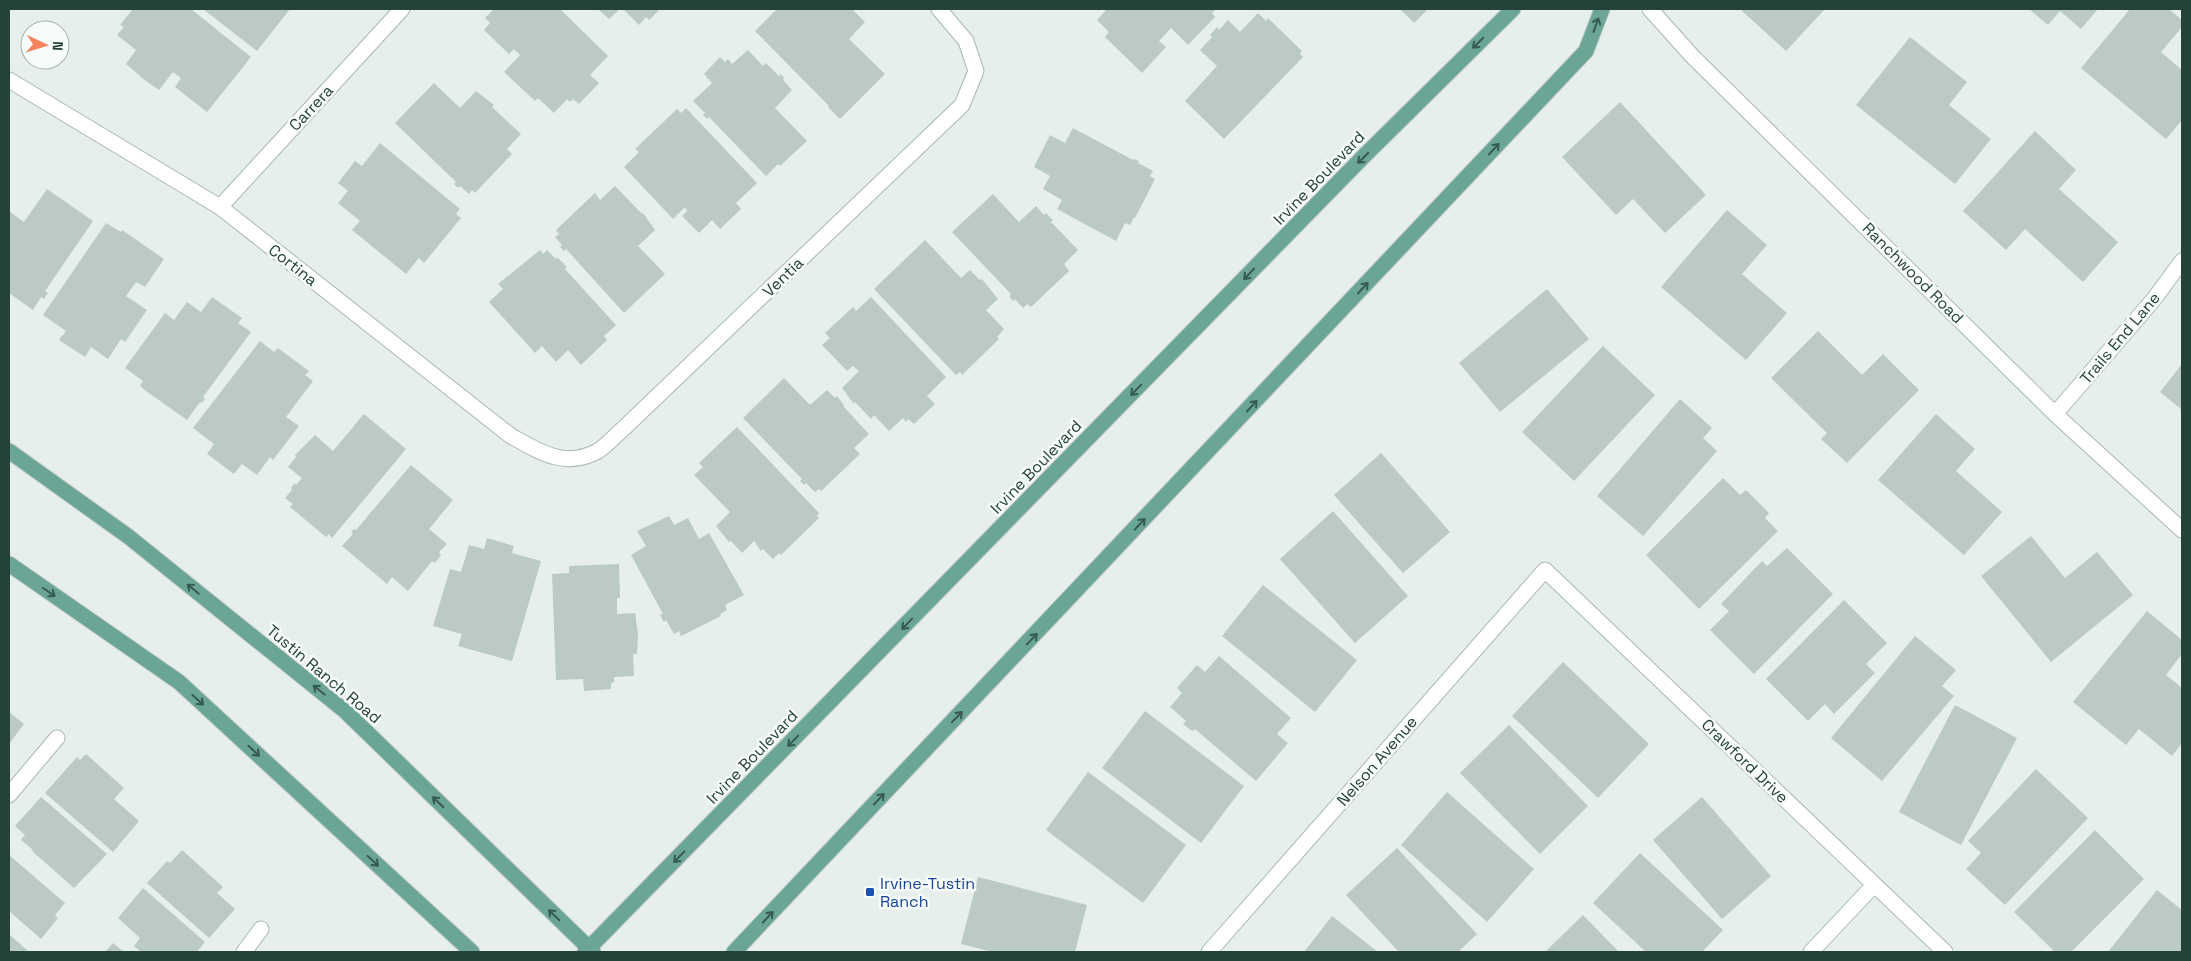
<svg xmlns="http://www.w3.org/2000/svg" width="2191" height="961" viewBox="0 0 2191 961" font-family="'Space Grotesk',sans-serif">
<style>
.building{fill:#bbcac4}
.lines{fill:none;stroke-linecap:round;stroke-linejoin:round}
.service-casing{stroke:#a8b8b2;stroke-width:17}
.minor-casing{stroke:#a8b8b2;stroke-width:17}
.primary-casing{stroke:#c2cac8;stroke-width:17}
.service{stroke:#fff;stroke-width:15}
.minor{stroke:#fff;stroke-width:15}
.primary{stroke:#6aa596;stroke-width:15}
.oneway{stroke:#365b51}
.transit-dot{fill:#1a4fb4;stroke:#f7fbf9;stroke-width:2}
.labels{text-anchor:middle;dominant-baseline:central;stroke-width:5;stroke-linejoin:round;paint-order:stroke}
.street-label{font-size:16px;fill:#24423a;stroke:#f7fbf9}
.transit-label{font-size:16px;fill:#164399;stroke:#f7fbf9;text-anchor:start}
</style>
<rect width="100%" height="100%" fill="#e6efeb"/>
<!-- building -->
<g class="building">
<path d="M133,9H191L251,57L207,112L175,87L181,78L173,72L159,90L146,81L126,64L136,50L117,35L124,27L120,25Z"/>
<path d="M203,9H290L257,51Z"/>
<path d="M494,9H560L608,56L590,75L599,83L579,104L573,99L570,102L567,99L554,113L538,98L535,101L504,72L520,55L514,49L509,54L484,30L490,23L485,18Z"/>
<path d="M598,9H620L609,19Z"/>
<path d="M623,9H660L649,20L646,17L639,25Z"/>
<path d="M777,9H854L853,10L865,22L849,39L885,74L840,119L828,107L829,106L755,31Z"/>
<path d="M1107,9H1216L1212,13L1215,17L1188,45L1171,28L1159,41L1166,47L1142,73L1105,37L1109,32L1097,20Z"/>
<path d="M1400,9H1428L1414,23Z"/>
<path d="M1740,9H1825L1786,51Z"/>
<path d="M2029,9H2098L2081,29L2060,11L2048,25Z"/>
<path d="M2130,9H2169L2182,20V27L2161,52L2182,70V120L2166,139L2081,68Z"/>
<path d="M1258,13L1266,21L1268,18L1302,51L1300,54L1303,57L1224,139L1185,101L1217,66L1200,50L1212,37L1210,35L1217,27L1219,30L1228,20L1240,32Z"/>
<path d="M1910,37L1967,82L1949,105L1991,139L1955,184L1856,105Z"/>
<path d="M748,50L763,66L766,63L779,76L781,74L784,78L783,80L792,90L775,108L807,141L780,166L778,164L766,176L709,117L707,119L703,115L705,113L693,101L712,83L704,74L720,57L725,62L728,59L732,64Z"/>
<path d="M434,83L460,108L476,91L494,105L492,107L521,134L507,149L512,154L475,193L472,190L469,194L460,186L458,188L454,184L456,182L395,123Z"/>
<path d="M1620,102L1706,195L1665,233L1633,199L1616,215L1562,157Z"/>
<path d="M686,108L757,183L736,203L741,209L720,229L712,220L699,233L682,216L687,211L685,207L673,219L624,167L639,152L635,149L677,109L681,113Z"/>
<path d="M1073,128L1133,160L1134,159L1139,161L1138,163L1153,171L1150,176L1155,179L1135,218L1134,217L1130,225L1125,223L1116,241L1057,209L1062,200L1043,189L1050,176L1034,167L1050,135L1065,143Z"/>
<path d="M2035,131L2076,170L2059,189L2118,242L2083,282L2025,229L2006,250L1963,211Z"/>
<path d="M380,143L460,209L456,214L461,218L424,263L419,258L406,274L352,230L360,221L338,203L348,191L338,183L355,161L362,166Z"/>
<path d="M615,186L642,214L643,213L655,230L638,246L665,274L624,313L566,249L564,251L560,247L562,245L555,237L559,234L556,230L595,193L600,200Z"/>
<path d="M47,189L93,221L45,291L48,293L44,299L41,297L33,310L9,293V211L24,222Z"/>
<path d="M993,194L1019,222L1036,206L1044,215L1046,213L1053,220L1051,222L1078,250L1064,264L1069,271L1031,307L1027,304L1023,308L1015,299L1013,301L1009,296L1011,294L952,232Z"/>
<path d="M1727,210L1767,245L1742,274L1787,313L1746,360L1661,287Z"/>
<path d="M106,223L121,232L122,230L164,259L145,287L136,282L126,296L147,310L125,342L121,339L108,359L91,347L85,357L59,340L66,331L43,315Z"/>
<path d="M925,240L961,278L970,270L980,280L982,279L998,299L986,310L1004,329L997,337L999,339L962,375L960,372L956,375L874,289Z"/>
<path d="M540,250L543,254L547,250L556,259L558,258L567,267L565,269L616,325L604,336L607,340L581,365L568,350L556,362L542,346L535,353L489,302L503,289L498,284Z"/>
<path d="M1547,289L1589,339L1500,412L1459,363Z"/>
<path d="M212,297L242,318L238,323L251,332L203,397L205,398L202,403L200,402L187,420L146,391L140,386L143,381L125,368L165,313L174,320L187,302L201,312Z"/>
<path d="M871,297L946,377L927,396L935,404L914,424L908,419L906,422L903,418L889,431L874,415L871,419L855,402L854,404L842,388L859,371L853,366L847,371L822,345L830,338L825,333L853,307L856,311Z"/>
<path d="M1818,331L1862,375L1883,354L1919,390L1847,463L1821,439L1827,433L1771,378Z"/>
<path d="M260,341L274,352L278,348L309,371L305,375L313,381L286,417L299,426L273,460L270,457L257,475L242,464L234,474L207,454L214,444L193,428Z"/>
<path d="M1603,346L1655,395L1574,481L1522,432Z"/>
<path d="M2182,364V410L2160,392Z"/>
<path d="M784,378L810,405L827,390L835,398L837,396L844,405L843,406L869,434L854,448L860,454L821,491L819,489L815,492L806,483L804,485L800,481L802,479L743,418Z"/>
<path d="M1680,399L1712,428L1703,438L1717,451L1643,536L1597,496Z"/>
<path d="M364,414L406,449L332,538L329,534L326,537L290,507L293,504L285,498L292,490L291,488L295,483L296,485L302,478L288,467L296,457L295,455L315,435L333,451Z"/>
<path d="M1936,414L1975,449L1956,471L2002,512L1964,555L1878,480Z"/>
<path d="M737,427L819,513L817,516L819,518L781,555L779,553L773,559L763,549L761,551L754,541L742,553L731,541L729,542L716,526L730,512L694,475L703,467L699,463Z"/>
<path d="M1381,453L1450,532L1403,573L1334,495Z"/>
<path d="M411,465L453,500L429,529L447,544L439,552L441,555L435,563L432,561L408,591L392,577L387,584L342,546L353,534L351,532L354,529L356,530Z"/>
<path d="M1723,478L1740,495L1746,490L1769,513L1765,518L1778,531L1699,609L1646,555Z"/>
<path d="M1333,511L1408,596L1355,643L1280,559Z"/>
<path d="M669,516L674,525L688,518L699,539L709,533L744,595L725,605L727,610L720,614L721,616L681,636L679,631L674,634L666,620L664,622L660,615L663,614L631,555L646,546L637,531Z"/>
<path d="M2031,536L2065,578L2097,552L2133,595L2051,662L1981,576Z"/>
<path d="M487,538L514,546L512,553L541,561L512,661L458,646L462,634L433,626L450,569L461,572L469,545L484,549Z"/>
<path d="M1787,548L1833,594L1754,674L1710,630L1729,611L1721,604L1762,561L1767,566Z"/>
<path d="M619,564L620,598H617V614L635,613L638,634L637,654H633L634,676L614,677V682L611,683V689L584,691L583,679L556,680L552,574L569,573V566Z"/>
<path d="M1263,585L1357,660L1315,712L1222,636Z"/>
<path d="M1844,600L1887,643L1866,664L1875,673L1834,714L1825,704L1808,721L1766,679Z"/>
<path d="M2147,611L2182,640V654L2166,675L2182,688V743L2172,756L2139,729L2126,745L2073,702Z"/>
<path d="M1915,636L1956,670L1942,686L1954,696L1882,781L1831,738Z"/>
<path d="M1219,656L1291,718L1277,734L1288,743L1256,781L1195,729L1192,731L1183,724L1186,721L1170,707L1182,693L1177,688L1197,665L1205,672Z"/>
<path d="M1563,662L1649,744L1598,798L1512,716Z"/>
<path d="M1955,705L2017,738L1961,845L1899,812Z"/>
<path d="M1145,711L1244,786L1201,843L1102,768Z"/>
<path d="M9,712L24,724L9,744Z"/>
<path d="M1509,725L1588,806L1540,854L1460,773Z"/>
<path d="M86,754L124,788L114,799L139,821L113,852L45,793L77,757L80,760Z"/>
<path d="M2036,769L2088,818L2005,905L1966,869L1981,853L1968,841Z"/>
<path d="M1088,772L1186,845L1143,903L1046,830Z"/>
<path d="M1447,792L1534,869L1487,922L1401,845Z"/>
<path d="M41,797L107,854L74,888L32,851L33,850L21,840L25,835L15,826Z"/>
<path d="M1702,797L1771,876L1722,919L1653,840Z"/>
<path d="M2095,830L2144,879L2071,952H2055L2014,912Z"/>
<path d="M1397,848L1477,934L1458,952H1399L1346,895Z"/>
<path d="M182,850L223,887L217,893L235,909L209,938L147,883L167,861L170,863Z"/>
<path d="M1640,853L1723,930L1702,952H1646L1593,903Z"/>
<path d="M9,855L65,903L55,915L58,918L41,939L9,911Z"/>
<path d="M978,877L1087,905L1075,952H993L961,944Z"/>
<path d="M143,888L205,942L197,952H141L134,946L140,938L118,918Z"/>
<path d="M2157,890L2182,910V952H2108Z"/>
<path d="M1583,915L1619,952H1545Z"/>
<path d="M1332,916L1378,952H1304Z"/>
<path d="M9,934L29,952H9Z"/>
<path d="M113,943L124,952H105Z"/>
</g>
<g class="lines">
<defs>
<g id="service">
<path d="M9,795L57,738"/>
<path d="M244,952L261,929"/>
</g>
<g id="minor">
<path d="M1650,9L1692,56L2055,414L2182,530"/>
<path d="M9,80L220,207L511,436C540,452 565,469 598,451C607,445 616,435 624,428L962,105L976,71L966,41L939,9"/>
<path d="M220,207L402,9"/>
<path d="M2055,414L2154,299L2182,261"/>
<path d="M1209,952L1545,570L1945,952"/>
<path d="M1811,952L1874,885"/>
</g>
<g id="primary">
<path d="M9,451L129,537L345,711L593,952"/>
<path d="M9,564L179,682L472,952"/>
<path d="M585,952L1364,156L1513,9"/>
<path d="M734,952L1586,51L1602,9"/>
</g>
</defs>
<!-- service casing -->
<use href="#service" class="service-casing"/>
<!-- minor casing -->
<use href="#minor" class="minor-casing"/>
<!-- primary casing -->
<use href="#primary" class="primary-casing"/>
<!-- service -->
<use href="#service" class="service"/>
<!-- minor -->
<use href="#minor" class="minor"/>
<!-- primary -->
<use href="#primary" class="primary"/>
</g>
<!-- one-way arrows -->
<defs><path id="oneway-shaft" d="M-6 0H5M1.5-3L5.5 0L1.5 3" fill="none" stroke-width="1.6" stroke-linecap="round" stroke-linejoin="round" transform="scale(1.25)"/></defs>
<g class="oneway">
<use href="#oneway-shaft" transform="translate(1596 25) rotate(-70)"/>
<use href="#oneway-shaft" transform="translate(1478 43) rotate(135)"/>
<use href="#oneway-shaft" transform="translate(1494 149) rotate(-47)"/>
<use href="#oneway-shaft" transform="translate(1363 158) rotate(135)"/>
<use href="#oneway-shaft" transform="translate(1249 274) rotate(134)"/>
<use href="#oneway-shaft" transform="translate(1363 288) rotate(-47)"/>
<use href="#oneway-shaft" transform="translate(1136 390) rotate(134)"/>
<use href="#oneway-shaft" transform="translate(1252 406) rotate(-47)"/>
<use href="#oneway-shaft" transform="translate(1140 524) rotate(-47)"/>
<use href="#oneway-shaft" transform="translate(193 589) rotate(-141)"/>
<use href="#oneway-shaft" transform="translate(49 592) rotate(35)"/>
<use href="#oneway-shaft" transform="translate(907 624) rotate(134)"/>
<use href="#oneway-shaft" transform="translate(1032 639) rotate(-46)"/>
<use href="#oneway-shaft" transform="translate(319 690) rotate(-141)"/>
<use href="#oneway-shaft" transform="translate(198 700) rotate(42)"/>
<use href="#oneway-shaft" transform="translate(957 717) rotate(-46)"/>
<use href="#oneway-shaft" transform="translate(793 741) rotate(134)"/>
<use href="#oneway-shaft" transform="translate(254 751) rotate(43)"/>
<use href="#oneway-shaft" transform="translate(879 799) rotate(-47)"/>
<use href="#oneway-shaft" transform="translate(438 802) rotate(-136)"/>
<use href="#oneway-shaft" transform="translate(679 857) rotate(134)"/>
<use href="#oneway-shaft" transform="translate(373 861) rotate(43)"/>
<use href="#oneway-shaft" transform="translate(554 915) rotate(-136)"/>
<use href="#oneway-shaft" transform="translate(768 917) rotate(-47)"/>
</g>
<!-- markers -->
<rect class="transit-dot" x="865" y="887" width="10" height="10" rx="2.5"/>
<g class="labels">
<!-- street labels -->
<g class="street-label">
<text transform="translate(311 108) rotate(-47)">Carrera</text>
<text transform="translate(1319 178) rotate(-46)">Irvine Boulevard</text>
<text transform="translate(293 265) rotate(38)">Cortina</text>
<text transform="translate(1913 273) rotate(45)">Ranchwood Road</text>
<text transform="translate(783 277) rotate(-44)">Ventia</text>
<text transform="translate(2120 338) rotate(-50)">Trails End Lane</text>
<text transform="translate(1036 467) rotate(-46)">Irvine Boulevard</text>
<text transform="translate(324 674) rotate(40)">Tustin Ranch Road</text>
<text transform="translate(752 757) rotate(-46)">Irvine Boulevard</text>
<text transform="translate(1377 761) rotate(-49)">Nelson Avenue</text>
<text transform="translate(1745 761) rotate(44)">Crawford Drive</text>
</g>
<!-- transit labels -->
<g class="transit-label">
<text x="880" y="883">Irvine-Tustin<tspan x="880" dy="18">Ranch</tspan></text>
</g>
</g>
<!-- border -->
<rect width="2191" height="961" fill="none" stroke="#24423a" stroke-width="20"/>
<!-- north arrow -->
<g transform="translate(45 45) rotate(94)"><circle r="24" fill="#f7fbf9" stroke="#a3b1ad"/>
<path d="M0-4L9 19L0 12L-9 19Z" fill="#f4845f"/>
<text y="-8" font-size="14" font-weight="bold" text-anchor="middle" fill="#24423a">N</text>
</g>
</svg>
